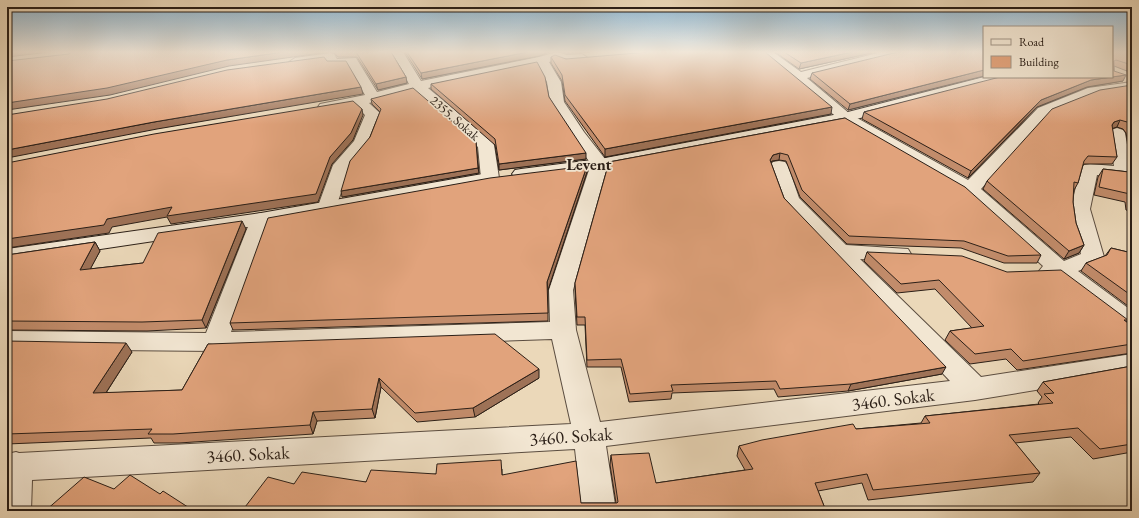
<svg xmlns="http://www.w3.org/2000/svg" width="1139" height="518" viewBox="0 0 1139 518" font-family="'EB Garamond',serif">
<style>
.lines{fill:none;stroke-linecap:round;stroke-linejoin:round}
.street-casing{stroke:#5b4d40;stroke-width:2}
.secondary-casing{stroke:#2b1f17;stroke-width:2}
.street{fill:#f2e6d2;fill-rule:evenodd}
.secondary{fill:#f2e6d2;fill-rule:evenodd}
.wall{fill:#c28c6b;stroke:#2b1f17}
.shaded-wall{fill:#9e7257;stroke:#2b1f17}
.building{fill:#e1a37c;stroke:#2b1f17}
.labels{text-anchor:middle;dominant-baseline:central;stroke-width:3.5;stroke-linejoin:round;paint-order:stroke}
.far-street-label{font-size:13px;fill:#2b1f17;stroke:#f2e6d2}
.far-district-label{font-size:16px;font-weight:bold;fill:#2b1f17;stroke:#f2e6d2}
.near-street-label{font-size:18px;fill:#2b1f17;stroke:#f2e6d2}
</style>
<rect width="100%" height="100%" fill="#ebd8b9"/>
<filter id="stains"><feTurbulence type="fractalNoise" baseFrequency=".005" numOctaves="4"/><feColorMatrix values="0 0 0 0 .2 0 0 0 0 .09 0 0 0 0 .02 0 0 0 .5 -.17"/></filter>
<radialGradient id="worn" r=".72"><stop offset=".6" stop-color="#630" stop-opacity="0"/><stop offset="1" stop-color="#630" stop-opacity=".3"/></radialGradient>
<g class="lines">
<defs>
<g id="street">
<path d="M391,52H403L421,81L539,57L557,52L567,55L582,54L588,58C580,69 560,58 549,62L561,82L564,102L584,132L609,164L573,290L576,330L600,422L950,381L783,204L770,166L773,162L779,161L785,162L788,166L799,198L846,245L908,249L911,254L908,259L900,261L860,259L981,377L1132,354V374L975,400L606,446L616,511H582L575,449L32,480L31,511H7V454L16,452L19,453L571,424L552,339L215,351L7,349V331L206,333L251,219L254,215L261,213L268,215L271,219L231,332L550,322L549,290L591,164L570,135L550,102L547,82L538,65L428,88L492,141L494,145L499,178L496,182L490,183L484,182L481,178L478,147L414,91L369,103L381,114L370,142L350,166L335,210L328,212L321,210L318,206L333,165L354,141L365,115L355,106L325,111L320,110L318,107L320,104L365,95L348,65L328,66L326,61L295,66L289,62L295,58L330,53L334,54L337,59L356,58L377,92L409,84Z"/>
<path d="M760,52H773L801,72L882,52H903L901,55L807,78L850,114L968,180L1038,108L1088,88L1132,82V90L1096,95L1048,114L981,189L1064,261L1081,254L1070,209L1081,169L1084,165L1090,164L1114,166L1109,133L1111,130L1117,128L1123,130L1125,133L1132,174L1130,177L1124,178L1097,175L1090,209L1104,257L1101,262L1078,271L1132,311V332L1123,329L1056,277L1042,276L1039,271L1043,266L963,193L840,120Z"/>
</g>
<g id="secondary">
<path d="M984,77H1006L1004,80L845,122L600,169L521,179L515,178L512,174L515,170L521,169L600,159L844,113Z"/>
<path d="M488,173L494,174L497,178L494,182L261,225L7,263V249L261,213Z"/>
</g>
</defs>
<!-- street casing -->
<use href="#street" class="street-casing"/>
<!-- secondary casing -->
<use href="#secondary" class="secondary-casing"/>
<!-- street -->
<use href="#street" class="street"/>
<!-- secondary -->
<use href="#secondary" class="secondary"/>
</g>
<!-- wall -->
<g class="wall">
<path d="M331,52H391L406,77L407,83L378,90L357,57H338L334,53Z"/>
<path d="M405,52H549L539,56L422,79Z"/>
<path d="M559,52H590L567,53Z"/>
<path d="M775,52H876L799,69Z"/>
<path d="M984,52V76L848,110L810,79L812,73Z"/>
<path d="M1112,52H1132V73L1114,66V71L1123,81L1087,87L1037,107L968,178L862,119L864,112Z"/>
<path d="M551,57L566,59L831,114L605,157L565,101L562,81L551,63Z"/>
<path d="M431,84L549,97L586,159L499,170L495,145L431,89Z"/>
<path d="M1132,85V167L1126,133L1123,129L1117,127L1112,128L1117,157L1112,164H1084L1083,165L1078,183L1074,190L1073,202L1076,223L1084,245L1079,253L1064,259L983,189L987,181Z"/>
<path d="M371,99L476,142L479,173L342,197L370,137L380,112L372,104Z"/>
<path d="M845,118L1041,255L1037,263H1004L961,248L847,244L800,197L786,161L779,160L772,161L771,163L784,198L942,374L848,391L778,397L774,389L672,393L671,399L629,402L621,367H587L585,325H577L575,290V283L609,162Z"/>
<path d="M587,166V172L548,290V321L233,330L230,323Z"/>
<path d="M1103,169L1129,172L1132,171V223L1130,211L1126,210L1125,202L1094,195L1098,177Z"/>
<path d="M246,229L206,328L147,331L7,330V255L95,242L100,251L90,269L143,263Z"/>
<path d="M1111,248L1132,253V309L1081,271L1086,263L1105,256Z"/>
<path d="M867,252L1128,320L1126,322L1132,326V353L1017,370L1006,359L970,364L945,340L950,331L972,328L935,289L897,293L864,261Z"/>
<path d="M7,341L132,352L106,393L182,390L208,344L539,378L475,417L417,422L381,387L375,418L317,421L313,434L179,443H154L151,438L7,444Z"/>
<path d="M1132,366V452L1093,459L1071,437L1015,443L1040,473L1033,482L868,500L862,483L818,491L826,511H242L294,484L366,482L436,474L502,469V475L581,503H616L610,465L611,455L656,483L745,470L737,456L739,446L856,429L921,423L925,416L1039,404L1038,403L1042,397L1037,391L1043,382Z"/>
</g>
<!-- shaded-wall -->
<g class="shaded-wall">
<path d="M7,52H49L7,57Z"/>
<path d="M284,52H328L229,66L110,95L7,110V103L227,60Z"/>
<path d="M528,52H549L539,56L422,79L421,73Z"/>
<path d="M567,52H590L567,53Z"/>
<path d="M852,52H876L799,69L801,63Z"/>
<path d="M984,70V76L848,110L850,104Z"/>
<path d="M1126,75L1123,81L1087,87L1037,107L968,178L971,171L1041,100L1091,80Z"/>
<path d="M406,77L407,83L378,90L376,84Z"/>
<path d="M361,87L363,94L157,129L7,158V150L154,122Z"/>
<path d="M832,107L831,114L605,157V149Z"/>
<path d="M362,109L363,115L353,140L332,164L318,202L171,224L167,217L112,227L109,233L7,248V239L107,219L330,157Z"/>
<path d="M1120,120L1117,127L1111,129L1112,125L1114,122Z"/>
<path d="M586,153V159L499,170V164Z"/>
<path d="M780,153L779,160L772,161L769,166L770,160L773,155Z"/>
<path d="M587,166V172L548,290L547,282Z"/>
<path d="M478,168L479,173L342,197L341,191Z"/>
<path d="M242,221L246,229L206,328L202,320Z"/>
<path d="M95,242L100,251L85,279L80,270Z"/>
<path d="M1084,245L1079,253L1064,259L1069,251Z"/>
<path d="M126,343L132,352L100,402L93,393Z"/>
<path d="M946,367L942,374L848,391L851,384Z"/>
<path d="M539,369V378L475,417L473,408Z"/>
<path d="M379,378L381,387L375,418L372,409Z"/>
<path d="M313,412L317,421L313,434L310,425Z"/>
</g>
<!-- building -->
<g class="building">
<path d="M72,52H284L227,60L107,88L7,103V61L69,54Z"/>
<path d="M356,52H391L406,77L376,84Z"/>
<path d="M407,52H528L421,73Z"/>
<path d="M649,52H765L832,107L605,149L565,95L562,75L551,57L555,55L566,59Z"/>
<path d="M784,52H852L801,63Z"/>
<path d="M898,52H984V70L850,104L812,73Z"/>
<path d="M1112,52H1132V65L1116,60L1114,61V71L1126,75L1091,80L1041,100L971,171L864,112L1000,77H1112Z"/>
<path d="M324,57L327,61H346L361,87L154,122L7,150V115L107,99L227,70Z"/>
<path d="M537,62L545,77L549,97L586,153L499,164L495,139L431,84Z"/>
<path d="M1132,85V134L1131,126L1127,122L1120,120L1114,122L1112,125L1117,157L1088,156L1084,161L1078,183L1074,182L1073,202L1076,223L1084,245L1069,251L987,181L1052,109L1100,90Z"/>
<path d="M413,88L476,142L478,168L341,191L350,161L370,137L381,109L371,99Z"/>
<path d="M353,101L362,109L351,133L330,157L316,194L167,216L172,207L107,219L104,225L7,239V163L154,134Z"/>
<path d="M845,118L965,187L1041,255L1008,256L964,241L849,236L802,190L788,155L780,153L773,155L770,160L784,198L946,367L851,384L780,389L776,381L671,385L673,391L630,394L621,359L587,360L585,317H577L575,283L609,162Z"/>
<path d="M587,166L547,282L548,313L230,323L268,218L490,178Z"/>
<path d="M1103,169L1129,172L1132,171V203L1131,202L1130,194L1099,187Z"/>
<path d="M242,221L202,320L142,322L7,321V255L95,242L80,270L143,263L158,233Z"/>
<path d="M1111,248L1132,253V296L1086,263L1107,255Z"/>
<path d="M867,252L962,256L1007,272L1061,270L1128,320H1124L1132,326V344L1023,361L1011,349L975,354L950,331L984,326L939,280L901,284Z"/>
<path d="M495,334L539,369L473,408L415,413L379,378L372,409L313,412L310,425L173,434H148L152,429L7,434V341L126,343L93,393L182,390L208,344Z"/>
<path d="M1132,366V444L1100,449L1078,428L1009,435L1040,473L873,490L867,474L815,483L826,511H242L268,477L294,484L302,472L366,482L371,470L436,474L437,464L501,460L502,475L576,461L581,503H617L618,502L611,455L649,453L656,483L753,469L739,446L762,440L853,424L856,429L930,423L925,416L1053,403L1044,394L1054,393L1043,382Z"/>
<path d="M130,475L160,494L163,491L194,511H45L84,477L114,489Z"/>
</g>
<!-- sky -->
<linearGradient id="sky" x2="0" y2="1"><stop stop-color="#89b6d4"/><stop offset="0.42" stop-color="#f6ede0"/><stop offset="1" stop-color="#f6ede0" stop-opacity="0"/></linearGradient>
<rect width="1139" height="124" fill="url(#sky)"/>
<g class="labels">
<!-- far-street labels -->
<g class="far-street-label">
<text transform="translate(455 118) rotate(41)">2355. Sokak</text>
</g>
<!-- far-district labels -->
<g class="far-district-label">
<text x="589" y="164">Levent</text>
</g>
<!-- near-street labels -->
<g class="near-street-label">
<text transform="translate(893 399) rotate(-7)">3460. Sokak</text>
<text transform="translate(571 436) rotate(-4)">3460. Sokak</text>
<text transform="translate(248 454) rotate(-3)">3460. Sokak</text>
</g>
</g>
<!-- margin -->
<rect width="1139" height="518" fill="none" stroke="#ebd8b9" stroke-width="24"/>
<rect x="8" y="8" width="1123" height="502" fill="none" stroke="#2b1f17" stroke-width="2"/>
<rect x="12" y="12" width="1115" height="494" fill="none" stroke="#2b1f17"/>
<!-- legend -->
<rect x="983" y="26" width="130" height="52" fill="#f2e6d2" stroke="#a29687"/>
<rect x="991" y="39" width="20" height="6" fill="#f2e6d2" stroke="#a29687"/>
<text x="1019" y="46" font-size="12" fill="#2b1f17">Road</text>
<rect x="991" y="56" width="20" height="12" fill="#e1a37c" stroke="#a29687"/>
<text x="1019" y="66" font-size="12" fill="#2b1f17">Building</text>
<rect width="100%" height="100%" filter="url(#stains)"/>
<rect width="100%" height="100%" fill="url(#worn)"/>
</svg>
